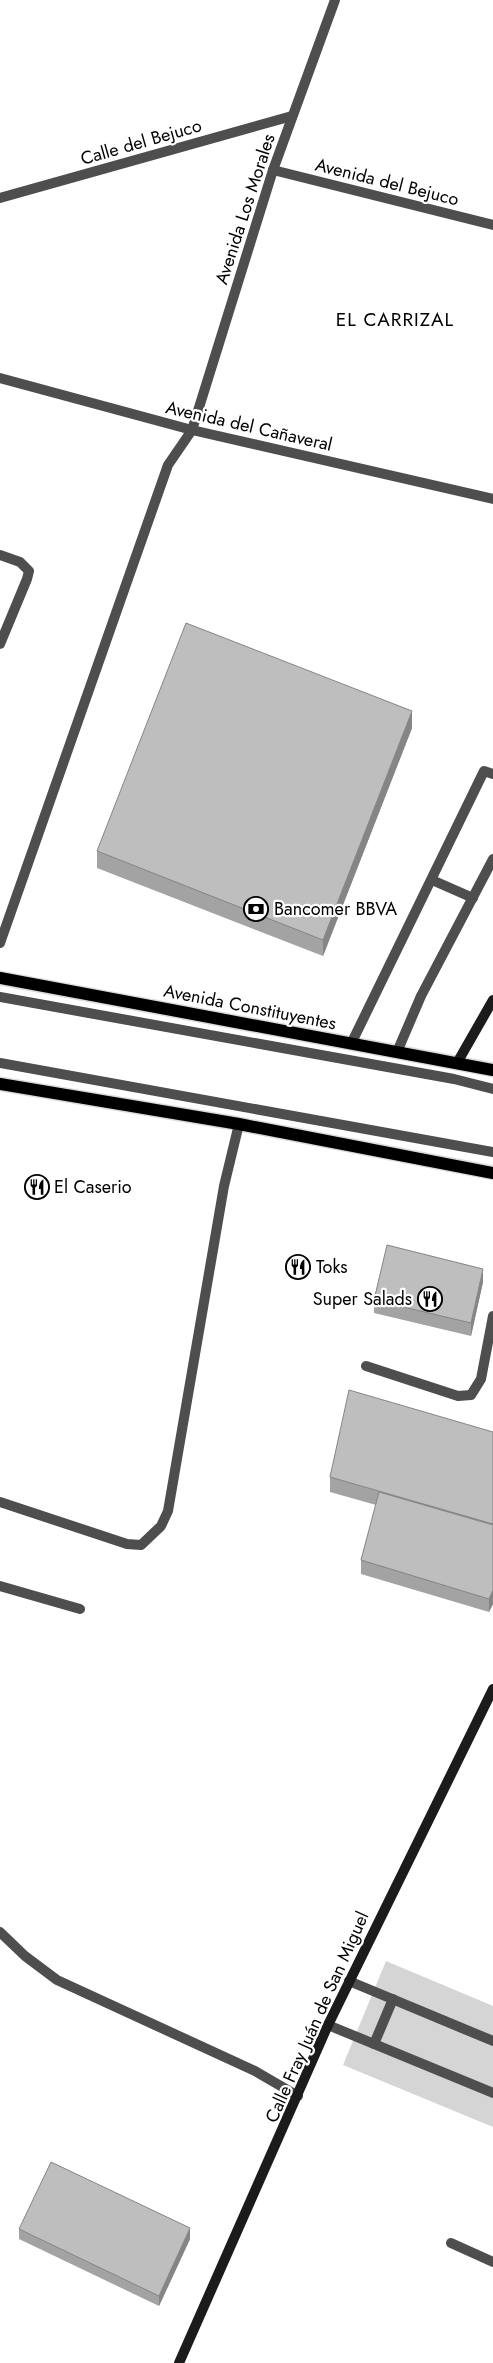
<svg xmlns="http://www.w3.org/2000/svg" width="493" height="2363" viewBox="0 0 493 2363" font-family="Jost,sans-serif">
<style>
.green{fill:#d5d5d5}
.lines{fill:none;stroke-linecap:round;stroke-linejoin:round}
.primary-casing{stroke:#dbdbdb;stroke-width:15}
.lane{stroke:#4e4e4e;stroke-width:10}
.street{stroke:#4e4e4e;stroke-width:10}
.secondary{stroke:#1b1b1b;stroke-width:10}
.primary{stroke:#000;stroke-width:12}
.wall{fill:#a3a3a3}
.shaded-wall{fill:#858585}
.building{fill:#bebebe;stroke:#858585}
.labels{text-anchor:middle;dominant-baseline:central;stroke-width:4.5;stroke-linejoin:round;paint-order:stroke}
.street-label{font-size:18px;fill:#000;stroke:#fff}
.poi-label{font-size:18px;fill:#000;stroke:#fff;text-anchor:start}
.neighbourhood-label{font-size:19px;letter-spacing:1px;fill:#000;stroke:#fff}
</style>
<rect width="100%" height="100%" fill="#fff"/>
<!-- green -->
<path class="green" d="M386,1961L493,2006V2127L343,2065Z"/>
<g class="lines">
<defs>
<g id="primary">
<path d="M0,978L493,1070"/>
<path d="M0,1084L239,1124L493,1173"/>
</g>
</defs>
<!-- primary casing -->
<use href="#primary" class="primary-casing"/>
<!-- lane -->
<g class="lane">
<path d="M0,555L20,562L29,571L27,579L0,644"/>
<path d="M432,880L473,898"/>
<path d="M0,997L454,1079L493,1089"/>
<path d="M351,1044L484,771L493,774"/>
<path d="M397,1052L421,996L493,859"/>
<path d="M0,1063L493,1152"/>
<path d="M366,1366L458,1396L471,1395L481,1379L493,1316"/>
<path d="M0,1502L127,1544L141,1545L161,1526L168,1511L224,1186L239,1124"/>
<path d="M0,1586L80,1609"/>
<path d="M451,2243L493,2262"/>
</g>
<!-- street -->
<g class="street">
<path d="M273,170L493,225"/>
<path d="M0,198L292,116"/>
<path d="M0,378L192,430L493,499"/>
<path d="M0,943L168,465L192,430L273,170L335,0"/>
<path d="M0,1932L25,1956L57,1980L255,2071L298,2096"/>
<path d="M349,1981L493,2041"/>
<path d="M328,2025L493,2093"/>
<path d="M374,2044L393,1999"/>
</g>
<!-- secondary -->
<g class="secondary">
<path d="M457,1063L493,1000"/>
<path d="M179,2363L328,2025L493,1689"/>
</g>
<!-- primary -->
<use href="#primary" class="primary"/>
</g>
<!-- wall -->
<g class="wall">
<path d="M412,728L323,956L97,868V851Z"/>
<path d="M483,1282L471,1336L374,1313V1300Z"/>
<path d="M493,1432V1604L489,1612L361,1574V1560L376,1505L330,1492V1477Z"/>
<path d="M19,2229L190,2239L159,2306L19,2239Z"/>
</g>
<!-- shaded-wall -->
<g class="shaded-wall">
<path d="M412,711V728L323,956V940Z"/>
<path d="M483,1269V1282L471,1336V1323Z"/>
<path d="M493,1590V1604L489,1612V1599Z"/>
<path d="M190,2228V2239L159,2306V2296Z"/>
</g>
<!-- building -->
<g class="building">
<path d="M186,623L412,711L323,940L97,851Z"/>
<path d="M387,1245L483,1269L471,1323L374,1300Z"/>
<path d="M349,1390L493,1432V1524L330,1477Z"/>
<path d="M379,1492L493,1525V1590L489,1599L361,1560Z"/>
<path d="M51,2162L190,2228L159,2296L19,2229Z"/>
</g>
<!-- icons -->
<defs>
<symbol id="bank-ring" viewBox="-11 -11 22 22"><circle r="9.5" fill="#fff" stroke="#000" stroke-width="1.5"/><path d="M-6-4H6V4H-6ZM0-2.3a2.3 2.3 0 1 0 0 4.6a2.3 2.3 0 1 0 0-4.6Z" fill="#000"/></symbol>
<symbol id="restaurant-ring" viewBox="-11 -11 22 22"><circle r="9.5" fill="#fff" stroke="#000" stroke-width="1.5"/><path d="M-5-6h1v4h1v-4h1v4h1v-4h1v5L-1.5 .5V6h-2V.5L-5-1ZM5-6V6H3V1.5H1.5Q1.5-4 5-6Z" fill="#000"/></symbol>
</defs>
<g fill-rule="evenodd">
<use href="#bank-ring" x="242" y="895" width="28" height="28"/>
<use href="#restaurant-ring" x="23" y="1173" width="28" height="28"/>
<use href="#restaurant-ring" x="284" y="1253" width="28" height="28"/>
<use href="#restaurant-ring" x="416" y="1285" width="28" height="28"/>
</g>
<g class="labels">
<!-- street labels -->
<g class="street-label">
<text transform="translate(141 142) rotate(-16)">Calle del Bejuco</text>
<text transform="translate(387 182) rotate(14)">Avenida del Bejuco</text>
<text transform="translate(245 209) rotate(-72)">Avenida Los Morales</text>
<text transform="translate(249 426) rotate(13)">Avenida del Cañaveral</text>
<text transform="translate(250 1007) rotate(11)">Avenida Constituyentes</text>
<text transform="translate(317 2017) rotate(-66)">Calle Fray Juán de San Miguel</text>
</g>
<!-- poi labels -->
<g class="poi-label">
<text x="274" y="909">Bancomer BBVA</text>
<text x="54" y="1187">El Caserio</text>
<text x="316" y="1267">Toks</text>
<text x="412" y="1299" text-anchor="end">Super Salads</text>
</g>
<!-- neighbourhood labels -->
<g class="neighbourhood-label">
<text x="395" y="319">EL CARRIZAL</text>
</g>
</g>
</svg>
